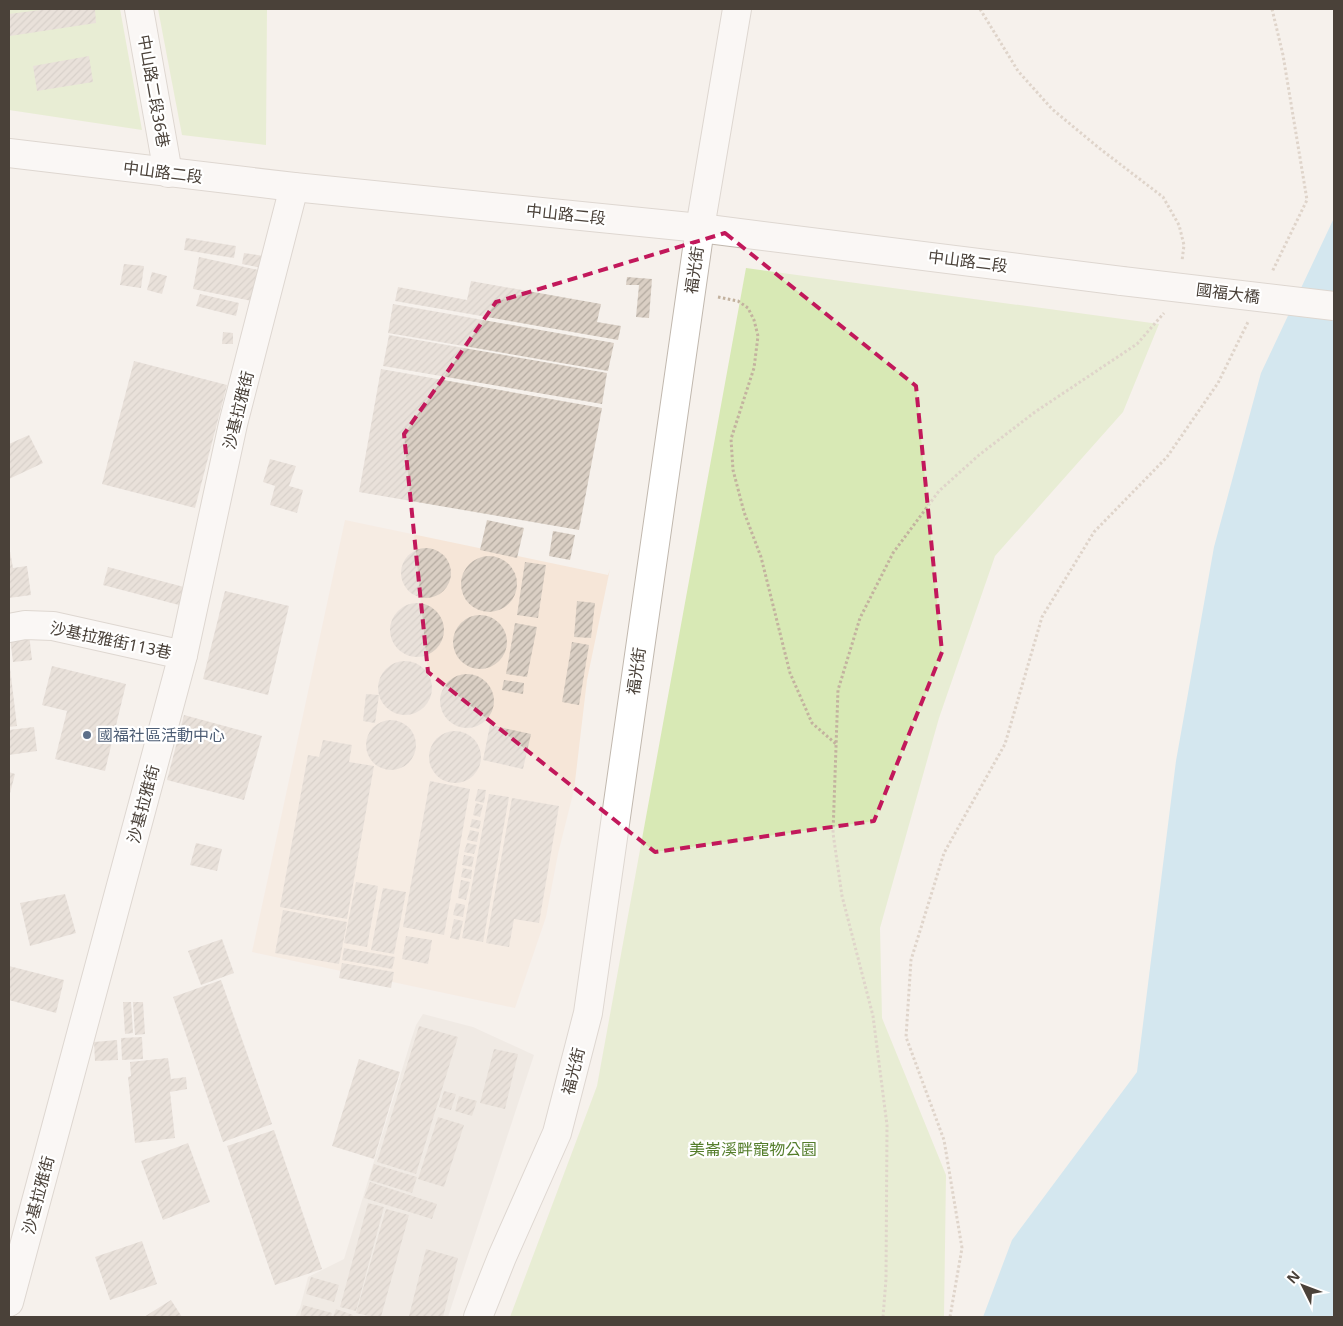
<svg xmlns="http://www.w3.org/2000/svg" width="1343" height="1326" viewBox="0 0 1343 1326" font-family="'Noto Sans','Noto Sans TC',sans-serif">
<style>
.residential{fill:#e9e3da}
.commercial{fill:#f6e6d8}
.green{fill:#d8e9b5}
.water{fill:#aadcf1}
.building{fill:url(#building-hatch)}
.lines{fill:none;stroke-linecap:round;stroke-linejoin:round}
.minor-casing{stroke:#c1b8ae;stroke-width:30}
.path{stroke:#c3b29f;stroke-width:3;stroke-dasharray:2.5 2.5;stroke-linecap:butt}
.minor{stroke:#fff;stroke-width:28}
.minor-bridge-casing{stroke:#c1b8ae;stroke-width:30;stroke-linecap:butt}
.minor-bridge{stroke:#fff;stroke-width:28}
.marked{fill:none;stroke:#c2185b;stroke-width:4;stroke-dasharray:10 6;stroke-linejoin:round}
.service-dot{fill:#5c6f8a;stroke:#fff;stroke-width:2}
.labels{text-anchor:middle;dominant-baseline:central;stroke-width:4.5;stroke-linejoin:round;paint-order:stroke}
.street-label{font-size:16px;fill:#4a4139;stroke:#fff}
.service-label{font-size:16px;fill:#4e5e75;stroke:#fff;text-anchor:start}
.park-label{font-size:16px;fill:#547d2b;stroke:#fff}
</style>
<defs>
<pattern id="building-hatch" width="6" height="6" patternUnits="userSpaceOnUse" patternTransform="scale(1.25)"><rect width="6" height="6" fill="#dacfc4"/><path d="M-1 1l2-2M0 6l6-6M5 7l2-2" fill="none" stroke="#b3aaa0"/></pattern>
</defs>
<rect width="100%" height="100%" fill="#f6f1ec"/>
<!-- residential -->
<path class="residential" d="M423,1014L473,1027L534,1055L448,1317H295L300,1308L308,1277L344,1259L412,1037L416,1025Z"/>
<!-- commercial -->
<path class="commercial" d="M345,520L608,575L610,569L587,680L574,790L558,854L546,917L515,1008L252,952Z"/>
<!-- green -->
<g class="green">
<path d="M9,9H120L142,130L9,110Z"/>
<path d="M158,9H267L266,145L182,135Z"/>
<path d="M746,268L1159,324L1123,412L995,556L939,718L880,928L882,1018L946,1175L944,1317H510L597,1086Z"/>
</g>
<!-- water -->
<path class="water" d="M1334,218V1317H983L1012,1240L1137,1072L1176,761L1214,547L1261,373Z"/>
<!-- building -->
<g class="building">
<path d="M48,9H95L96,23L10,36L9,14Z"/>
<path d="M89,56L93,82L37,91L33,66Z"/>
<path d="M186,238L236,246L234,258L184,250Z"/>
<path d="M244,253L264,256L262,268L242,264Z"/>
<path d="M199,257L258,270L252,301L193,289Z"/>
<path d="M124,264L144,266L141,288L120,285Z"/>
<path d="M152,272L167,276L162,294L147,290Z"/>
<path d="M627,277L652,279L649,318L636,317L639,285H626Z"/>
<path d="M471,281L601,304L597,322L621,326L618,340L395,301L398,287L467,300Z"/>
<path d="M200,294L239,303L236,316L196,306Z"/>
<path d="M393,304L614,343L608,371L388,333Z"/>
<path d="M223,332L233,333V344H222Z"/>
<path d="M389,335L607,373L602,404L383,366Z"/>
<path d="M134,361L227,385L195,508L102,484Z"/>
<path d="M381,369L602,408L579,530L359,492Z"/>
<path d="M29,435L43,463L9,479V444Z"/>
<path d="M270,459L296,466L289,486L303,490L297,513L270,505L275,486L263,482Z"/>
<path d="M487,520L524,528L517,558L480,550Z"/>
<path d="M553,531L575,535L570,560L549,556Z"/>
<path d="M9,546L13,568L27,566L31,595L9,598Z"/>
<circle cx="426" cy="573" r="25"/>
<circle cx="489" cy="584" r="28"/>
<path d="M525,562L546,565L538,618L517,615Z"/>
<path d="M108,567L184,587L179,605L103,585Z"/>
<path d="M225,591L289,606L268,695L203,679Z"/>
<path d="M577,601L595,603L591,638L574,637Z"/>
<circle cx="417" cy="630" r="27"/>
<circle cx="480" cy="642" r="27"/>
<path d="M515,623L537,627L527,677L506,674Z"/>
<path d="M29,634L32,660L13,662L10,637Z"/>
<path d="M572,642L589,645L579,705L562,702Z"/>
<circle cx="405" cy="688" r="27"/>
<path d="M52,666L126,684L105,771L55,759L67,711L42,705Z"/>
<path d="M10,668L17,726L9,727V669Z"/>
<circle cx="467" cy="701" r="27"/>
<path d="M504,680L524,683L523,694L502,690Z"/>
<path d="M366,694L379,695L375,723L363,721Z"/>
<path d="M184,715L262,736L244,800L167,780Z"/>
<circle cx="391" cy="745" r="25"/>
<path d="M490,725L531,734L523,769L483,760Z"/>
<path d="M34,727L37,751L9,755V730Z"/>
<circle cx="455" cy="757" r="26"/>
<path d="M323,740L352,745L349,762L374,766L347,919L280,907L308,755L319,757Z"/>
<path d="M9,772L15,774L9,797Z"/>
<path d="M430,781L470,789L444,935L403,927Z"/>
<path d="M478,789L486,790L484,803L475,801Z"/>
<path d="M489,794L509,797L483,942L462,938Z"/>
<path d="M512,798L559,806L539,923L514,919L509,947L486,943Z"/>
<path d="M476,803L483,805L480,817L473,815Z"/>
<path d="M472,819L481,821L479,829L470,827Z"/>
<path d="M470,830L479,832L477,842L467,840Z"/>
<path d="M196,843L222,849L217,871L190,865Z"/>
<path d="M467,843L477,845L474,854L464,852Z"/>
<path d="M464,855L474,857L472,867L462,865Z"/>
<path d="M463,868L472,870L471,879L461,877Z"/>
<path d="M461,880L470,882L466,900L458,898Z"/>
<path d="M356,882L378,886L367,947L344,943Z"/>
<path d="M383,888L406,892L394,954L371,950Z"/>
<path d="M65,894L76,933L30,946L20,903Z"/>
<path d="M456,903L465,905L463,917L453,915Z"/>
<path d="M283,910L347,922L339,964L275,953Z"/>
<path d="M454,919L463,921L459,940L450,938Z"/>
<path d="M406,936L432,940L428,964L402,959Z"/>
<path d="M222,939L234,973L201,985L188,951Z"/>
<path d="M344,948L395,957L392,969L342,960Z"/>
<path d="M342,963L394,972L391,988L339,978Z"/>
<path d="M9,966L64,980L56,1013L9,1000Z"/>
<path d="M221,980L272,1124L223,1142L173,997Z"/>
<path d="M123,1002H131L133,1033L125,1034Z"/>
<path d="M133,1002H143L145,1034L135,1035Z"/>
<path d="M419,1026L458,1037L416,1174L377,1162Z"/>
<path d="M142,1037L143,1059L122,1060L121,1038Z"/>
<path d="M117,1040L118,1060L95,1061L94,1042Z"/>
<path d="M494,1049L518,1054L505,1109L480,1103Z"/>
<path d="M168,1058L171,1079L186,1077L187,1089L170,1092L175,1138L135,1143L128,1077L131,1076L130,1062Z"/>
<path d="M359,1059L400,1072L374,1159L332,1146Z"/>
<path d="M444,1091L456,1094L451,1110L439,1107Z"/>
<path d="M459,1096L477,1101L472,1116L455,1111Z"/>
<path d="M438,1117L464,1125L444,1187L418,1179Z"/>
<path d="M274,1130L322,1269L275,1285L227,1146Z"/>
<path d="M188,1143L210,1202L163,1220L141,1161Z"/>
<path d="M374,1164L417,1177L412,1193L369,1180Z"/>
<path d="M370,1182L437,1204L432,1219L364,1198Z"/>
<path d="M368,1203L384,1207L356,1311L340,1307Z"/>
<path d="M386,1209L409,1215L381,1317H373L356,1313Z"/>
<path d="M142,1241L157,1284L110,1300L95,1257Z"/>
<path d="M426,1249L458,1258L443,1317L409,1316Z"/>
<path d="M311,1277L339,1285L334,1302L306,1294Z"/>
<path d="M171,1300L182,1317H144Z"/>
<path d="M303,1305L332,1313L331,1317H300Z"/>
<path d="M336,1309L353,1315L352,1317H333Z"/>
</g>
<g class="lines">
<defs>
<g id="minor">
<path d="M139,9L168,173"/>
<path d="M9,153L294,187L700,228L1122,281"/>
<path d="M9,628L25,625L53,626L183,655"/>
<path d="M9,1302L183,655L233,424L294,187"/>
<path d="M478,1317L502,1257L557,1133L588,1013L700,228L737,9"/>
</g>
</defs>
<!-- minor casing -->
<use href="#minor" class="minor-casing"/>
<!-- path -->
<g class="path">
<path d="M980,9L1018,71L1052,109L1099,148L1163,197L1179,225L1184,245L1182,261"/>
<path d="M1272,9L1283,55L1307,200L1272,272"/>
<path d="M718,297L738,301L748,308L754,320L758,336L754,368L731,439L733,470L744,512L761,557L790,673L812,723L836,744"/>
<path d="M883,1317L886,1279L887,1125L873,1016L842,896L833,833L838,690L860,618L893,553L939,491L979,455L1035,412L1137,344L1164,313"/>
<path d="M950,1317L962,1248L944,1140L906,1037L911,960L944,853L1005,744L1042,617L1094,532L1167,457L1218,383L1248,322"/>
</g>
<!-- minor -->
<use href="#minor" class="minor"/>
<defs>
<path id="minor-bridge" d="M1122,281L1334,306"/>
</defs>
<!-- minor-bridge casing -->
<use href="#minor-bridge" class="minor-bridge-casing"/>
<!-- minor-bridge -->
<use href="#minor-bridge" class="minor-bridge"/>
</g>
<!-- marked area -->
<path d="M0 0H1343V1326H0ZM725,233L916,386L942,652L874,821L655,852L428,672L404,434L496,302Z" fill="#f6f1ec" fill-opacity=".55" fill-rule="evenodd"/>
<path class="marked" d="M725,233L916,386L942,652L874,821L655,852L428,672L404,434L496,302Z"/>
<!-- markers -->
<circle class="service-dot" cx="87" cy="735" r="5"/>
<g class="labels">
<!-- street labels -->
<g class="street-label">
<text transform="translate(154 91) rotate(80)">中山路二段36巷</text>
<text transform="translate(163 172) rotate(7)">中山路二段</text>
<text transform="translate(566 214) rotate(6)">中山路二段</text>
<text transform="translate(968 261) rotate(7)">中山路二段</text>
<text transform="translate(694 270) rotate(-82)">福光街</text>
<text transform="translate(1228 293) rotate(7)">國福大橋</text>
<text transform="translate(238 410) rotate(-76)">沙基拉雅街</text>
<text transform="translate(111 640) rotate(12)">沙基拉雅街113巷</text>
<text transform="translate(636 671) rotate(-82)">福光街</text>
<text transform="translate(143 804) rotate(-75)">沙基拉雅街</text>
<text transform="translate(573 1071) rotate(-76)">福光街</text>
<text transform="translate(38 1195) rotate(-75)">沙基拉雅街</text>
</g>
<!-- service labels -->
<g class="service-label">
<text x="97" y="735">國福社區活動中心</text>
</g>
<!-- park labels -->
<g class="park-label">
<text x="753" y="1149">美崙溪畔寵物公園</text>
</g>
</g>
<!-- border -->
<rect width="1343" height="1326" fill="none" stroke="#4a4139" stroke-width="20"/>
<!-- north arrow -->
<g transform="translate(1303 1286) rotate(312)" stroke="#ffffff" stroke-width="4" paint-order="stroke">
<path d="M0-4L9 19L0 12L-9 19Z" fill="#4a4139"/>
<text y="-8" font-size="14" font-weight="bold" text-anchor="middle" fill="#4a4139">N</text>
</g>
</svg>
